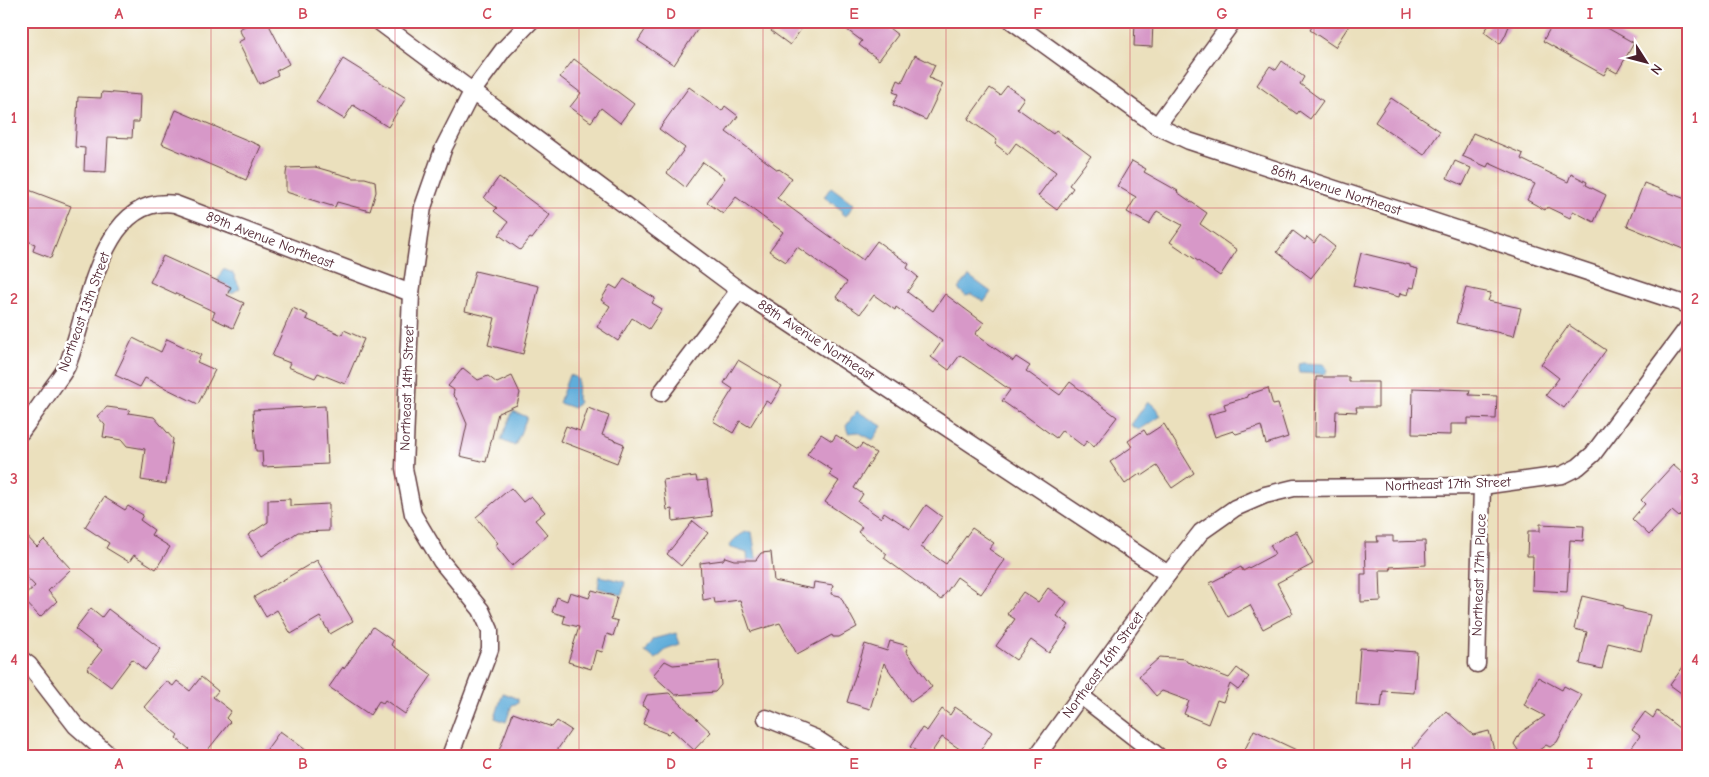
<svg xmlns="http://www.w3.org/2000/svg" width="1709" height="777" viewBox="0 0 1709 777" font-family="'Comic Neue',sans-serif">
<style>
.water{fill:#61adda;stroke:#566682}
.building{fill:#d798c8}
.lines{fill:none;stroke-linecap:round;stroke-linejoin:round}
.minor-casing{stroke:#623c41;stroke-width:19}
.minor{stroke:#fff;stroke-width:16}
.grid{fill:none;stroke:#d1495b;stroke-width:1;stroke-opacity:0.55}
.labels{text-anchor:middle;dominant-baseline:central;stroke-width:5;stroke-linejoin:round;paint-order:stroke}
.street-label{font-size:14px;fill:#4a1f2b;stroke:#fff}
.neatline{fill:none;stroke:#d1495b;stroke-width:2}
.grid-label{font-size:16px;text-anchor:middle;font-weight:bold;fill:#d1495b}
</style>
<rect width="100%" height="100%" fill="#fff"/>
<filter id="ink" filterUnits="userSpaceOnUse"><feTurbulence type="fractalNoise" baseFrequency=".02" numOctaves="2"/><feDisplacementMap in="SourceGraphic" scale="10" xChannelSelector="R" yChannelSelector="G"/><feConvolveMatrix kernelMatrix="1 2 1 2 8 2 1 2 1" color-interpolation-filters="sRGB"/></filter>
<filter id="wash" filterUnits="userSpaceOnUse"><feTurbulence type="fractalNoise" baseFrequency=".0096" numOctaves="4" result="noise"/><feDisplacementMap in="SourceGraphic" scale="20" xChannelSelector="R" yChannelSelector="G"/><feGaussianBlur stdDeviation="1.12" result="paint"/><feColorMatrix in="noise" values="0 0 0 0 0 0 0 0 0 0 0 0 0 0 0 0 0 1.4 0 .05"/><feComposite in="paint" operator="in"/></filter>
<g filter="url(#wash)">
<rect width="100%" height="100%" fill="#ebe0bd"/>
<!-- water -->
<g class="water">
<path d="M831,187L854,204L846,216L842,213L843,211L824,197Z"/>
<path d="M223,269L233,273L240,288L231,294L226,285L218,280Z"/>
<path d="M969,276L991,292L984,302L972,294L966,296L958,289Z"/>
<path d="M1303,363L1324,364C1327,368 1328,370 1325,374L1300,373L1299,368L1300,364Z"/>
<path d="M569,375L577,378L578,380L577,399L579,402L574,408L559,403Z"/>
<path d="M1148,401L1155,407L1161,416L1139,430L1131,425Z"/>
<path d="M513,411L527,417L515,446L501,440Z"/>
<path d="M857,411L882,426L873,440L858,432L848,433L846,426Z"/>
<path d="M746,532H752L757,564L748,565L747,553L729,547C733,539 738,536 746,532Z"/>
<path d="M600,576L625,582L622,595L598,588Z"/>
<path d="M676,633L680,644L668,648L656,659L644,652L653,639Z"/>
<path d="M503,693L518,699V703L512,705L506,722L495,718Z"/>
</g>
<g id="blocks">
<!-- building -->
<g class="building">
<path d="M255,21H267L289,64L276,71L278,75L259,84L238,42L244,39L239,29Z"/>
<path d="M651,21H703L674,65L638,41Z"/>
<path d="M778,21H807L790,45L771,31Z"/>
<path d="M835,21H880L898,35L879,60L859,45L862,41Z"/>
<path d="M1135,21H1153L1152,47L1134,46Z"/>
<path d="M1316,21H1352L1335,47L1310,30Z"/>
<path d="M1492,21H1511L1505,36L1500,44L1484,32Z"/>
<path d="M1554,21H1595L1634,43L1617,73L1608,68L1604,75L1543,41Z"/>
<path d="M915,55L935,65L929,78L943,84L926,120L893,105L898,94L893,92L898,80L902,82Z"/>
<path d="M343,59L406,98L388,127L353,105L344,119L316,102Z"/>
<path d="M574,59L634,104L620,123L601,108L591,122L570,107L581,93L560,77Z"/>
<path d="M1282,61L1304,77L1300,84L1323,101L1310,119L1299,111L1297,114L1257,85L1270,66L1276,70Z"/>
<path d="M1007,86L1024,98L1017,108L1053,134L1056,130L1091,156L1069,185L1073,188L1057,210L1038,196L1056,172L1016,143L1008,154L995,144L997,140L968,119L990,88L1000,95Z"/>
<path d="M689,87L722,111L725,106L738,116L726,132L778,170L779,169L792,178L777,198L863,260L877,241L909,264L907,268L918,277L907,292L933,311L945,294L984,323L975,334L1013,361L1016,357L1030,366L1026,371L1060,395L1070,382L1117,417L1094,447L1087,441L1083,446L1062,430L1056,438L1019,411L1018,412L1002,401L1010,390L960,355L949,370L931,357L942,341L896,307L895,310L874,295L860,314L836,297L847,282L797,247L786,262L769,251L783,232L736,197L723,214L707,202L725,178L703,162L685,187L667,173L685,148L659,129Z"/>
<path d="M102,92L140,95L139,122H133L132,138L108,137L106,172L84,171L85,148L75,147L78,97L101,98Z"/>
<path d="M1391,98L1440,131L1424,155L1375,122Z"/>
<path d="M176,110L261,146L246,180L162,144Z"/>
<path d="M1473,133L1523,154L1521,159L1568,182L1571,174L1587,182L1586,185L1606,195L1594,222L1573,211L1570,218L1547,207L1545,210L1527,200L1535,184L1489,163L1487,167L1462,156Z"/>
<path d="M1132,161L1146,169L1144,172L1178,191L1177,192L1207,213L1200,224L1237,250L1220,276L1170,242L1182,225L1157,211L1149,224L1127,212L1136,197L1117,186Z"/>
<path d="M1455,161L1471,168L1463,185L1447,178Z"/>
<path d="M315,167L354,178H365L375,181L376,192L370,211L337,202L335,207L286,192V174L287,168Z"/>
<path d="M499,177L550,215L532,239L530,238L520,250L499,235L508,222L494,211L497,208L484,198Z"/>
<path d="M1644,183L1688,200V242L1683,249L1627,226Z"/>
<path d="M21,187L71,206L51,258L33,251L35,244L25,240L27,235L21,233Z"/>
<path d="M1293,231L1305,240L1307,237L1314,243L1320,235L1335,247L1311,278L1277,252Z"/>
<path d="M1361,253L1410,265V267L1418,269L1414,288L1410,287L1408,295L1400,293L1399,297L1353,286Z"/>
<path d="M163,256L231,287L227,295L244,303L233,328L212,318L215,312L150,282Z"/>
<path d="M475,271L539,286L523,354L488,345L495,318L465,311Z"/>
<path d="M624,279L655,298L652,303L662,309L649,329L632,318L618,341L597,327L610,306L601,300L610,285L617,289Z"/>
<path d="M1466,288L1491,293L1488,301L1521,308L1514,336L1456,323Z"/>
<path d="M293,308L308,315L306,319L342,335L344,330L364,339L345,384L318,373L315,378L288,367L290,363L272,356Z"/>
<path d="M1569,325L1606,350L1564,408L1546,395L1559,378L1541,364Z"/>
<path d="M133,338L161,352L167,339L201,355L197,362L215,370L198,404L145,378L140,387L115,375Z"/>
<path d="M738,360L782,386L771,404L766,401L750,427L740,421L733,433L713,421L733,389L724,383Z"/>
<path d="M463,368L478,380L488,376L497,383L512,376L520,393L517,405L498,413L486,462L460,456L467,424L456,398L453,395L454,390L448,386Z"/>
<path d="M1316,377H1349V382H1378V407H1356L1357,412L1336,411L1335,437H1315Z"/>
<path d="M1268,388L1273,405L1278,404L1288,437L1266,444L1261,426L1236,434L1233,431L1215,437L1208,415L1226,410L1224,404L1248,397L1247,395Z"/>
<path d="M1413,388L1470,390L1469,395L1497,396L1496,419L1468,418V424H1451V435L1412,434Z"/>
<path d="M325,406L328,464L263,467L262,451H256L253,410Z"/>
<path d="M107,407L130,410L128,413L154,417L173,439L166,484L141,480L145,449L127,446L122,440L103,437L105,425L97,416Z"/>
<path d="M588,408L609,416L602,435L624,444L617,463L560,441L566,426L580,431Z"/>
<path d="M1164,424L1194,473L1172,488L1157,466L1142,476L1141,473L1125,484L1110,462L1132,447L1128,441L1144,430L1147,435Z"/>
<path d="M821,434L832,441L836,435L858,449L862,444L876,453L854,488L863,494L858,502L881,518L884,512L910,529L926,505L942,517L921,547L946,564L972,528L994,543L989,549L1005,560L981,594L957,577L941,600L884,558L887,554L858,532L862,527L825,502L839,481L829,475L832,470L807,454Z"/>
<path d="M1673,465L1688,478V492L1682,498L1688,503V508L1679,517L1672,511L1649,535L1632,519L1645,504L1641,500Z"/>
<path d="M696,476L697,481L707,480L712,516L673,521L672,509L667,510L663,480Z"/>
<path d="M511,488L523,502L531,496L545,512L535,520L548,535L512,566L495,545L498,543L476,517Z"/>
<path d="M104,497L125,510L128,506L143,515L140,520L154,530L151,535L170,547L156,569L134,555L129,562L106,548L109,543L85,527Z"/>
<path d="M290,499V506L329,504V531L298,532L262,556L248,535L268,522V500Z"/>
<path d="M693,521L708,533L681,566L667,554Z"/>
<path d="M1540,524L1584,526L1583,541L1570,540L1567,592L1532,590L1533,556H1527L1528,531H1540Z"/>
<path d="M21,530L37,547L44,540L71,569L48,591L57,601L40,617L22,598L35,586L21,571Z"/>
<path d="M1296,531L1313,564L1277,583L1293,613L1263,629L1250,605L1228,617L1210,583L1241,567L1243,571L1275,554L1270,545Z"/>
<path d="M1377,536H1393V542L1425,541L1426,565L1390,567L1391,570H1380L1381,601L1361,602V574H1366L1365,542H1378Z"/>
<path d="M771,552L774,581L813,589L814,582L833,585L831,594L840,596L857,627L839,637H833L832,635L797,654L780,623L751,632L740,600L715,603L714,598L703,600L700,563L723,560L725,557L734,560H756L761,553Z"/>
<path d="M317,560L353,621L330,634L320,617L291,634L277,610L266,617L254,597Z"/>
<path d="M1048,588L1067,602L1057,616L1069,625L1049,653L1031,640L1016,660L996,646L1015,619L1007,614L1023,592L1038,602Z"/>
<path d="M592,590L617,597L611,619L618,621L613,636L607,634L602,652L596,650L591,669L568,662L579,627L563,623L565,616L552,612L557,597L567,601L570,592L589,598Z"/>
<path d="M1582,596L1624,606V609L1650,615L1641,651L1608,643L1602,669L1580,664L1587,632L1574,629Z"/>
<path d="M91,608L102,617L108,609L161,649L145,670L132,659L111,687L87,669L102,650L75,629Z"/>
<path d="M373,627L393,641L391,645L432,675L405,714L385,700L383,703L379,701L370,715L329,687L343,667L344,669Z"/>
<path d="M890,641L908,646L906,651L932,687L911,702L884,663L870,709L847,702L865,644L887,651Z"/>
<path d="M1360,648L1417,652L1414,693L1383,691L1381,707L1356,705Z"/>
<path d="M1160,657L1185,659L1187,662L1229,678L1237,668L1249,677L1238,690L1230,684L1223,702L1217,700L1208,724L1184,714L1189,701L1162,691L1156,696L1139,676Z"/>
<path d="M1688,660V698L1670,685Z"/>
<path d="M665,661L673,665L719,661L721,685L715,692L675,695L653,675Z"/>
<path d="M201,677L218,691L213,697L231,711L226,718L230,722L203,756H183L189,749L176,738L178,735L144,707L166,681L173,686L177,681L190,691Z"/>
<path d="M1538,677L1562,690L1564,686L1582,695L1557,742L1550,747L1546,745L1531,756H1522L1514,744L1520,733L1545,716L1524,705Z"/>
<path d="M669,693L711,732L694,750L672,730L668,734L643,724L649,709L642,706L647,695Z"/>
<path d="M955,707L992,732L977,756H970L942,737L929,756H924L910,747L922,728L927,731L942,709L950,715Z"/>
<path d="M1446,711L1473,735L1489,731L1495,754L1486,756H1422L1413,748Z"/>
<path d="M1657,711L1688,735V756H1625L1640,736L1632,730L1645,712L1653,718Z"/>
<path d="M513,713L552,727L557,721L571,730L553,756H497Z"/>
<path d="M1254,730L1309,756H1242Z"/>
<path d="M280,731L314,756H262Z"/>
</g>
</g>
</g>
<g filter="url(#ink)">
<use href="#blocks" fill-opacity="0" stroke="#623c41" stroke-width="1"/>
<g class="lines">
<defs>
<g id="minor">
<path d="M378,21L739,290L1168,574"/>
<path d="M1012,21L1157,126L1189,141L1688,305"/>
<path d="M1157,126L1233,21"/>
<path d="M661,393L739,290"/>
<path d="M21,432C31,418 42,403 52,388C57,381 63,374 67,366C88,315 99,193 175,204L411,293"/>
<path d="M21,659L29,665L76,726L110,756"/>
<path d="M1477,664L1482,486"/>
<path d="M1081,696L1158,756"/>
<path d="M766,718L815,738L843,756"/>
<path d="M450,756L490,649V630L481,610L441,561L413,514L404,468L411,293L423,207L444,147L472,92L503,50L531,21"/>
<path d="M1037,756L1168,574L1201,532L1235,508L1265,495L1294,488L1482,486L1562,475L1578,467L1593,454L1688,327"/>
</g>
</defs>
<!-- minor casing -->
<use href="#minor" class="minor-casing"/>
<!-- minor -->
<use href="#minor" class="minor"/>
</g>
</g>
<!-- grid -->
<path class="grid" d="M211,21V756M395,21V756M579,21V756M763,21V756M946,21V756M1130,21V756M1314,21V756M1498,21V756M21,208H1688M21,388H1688M21,569H1688"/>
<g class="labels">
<!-- street labels -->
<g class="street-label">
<text transform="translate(1336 190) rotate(18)">86th Avenue Northeast</text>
<text transform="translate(270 240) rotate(21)">89th Avenue Northeast</text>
<text transform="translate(84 312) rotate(-70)">Northeast 13th Street</text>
<text transform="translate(816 340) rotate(33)">88th Avenue Northeast</text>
<text transform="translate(407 388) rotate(-88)">Northeast 14th Street</text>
<text transform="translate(1448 484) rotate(-2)">Northeast 17th Street</text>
<text transform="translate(1479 575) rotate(-88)">Northeast 17th Place</text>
<text transform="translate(1103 665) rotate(-54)">Northeast 16th Street</text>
</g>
</g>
<!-- margin -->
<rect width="1709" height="777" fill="none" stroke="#fff" stroke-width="55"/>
<!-- north arrow -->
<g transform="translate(1646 62) rotate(126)" stroke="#ffffff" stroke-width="4" paint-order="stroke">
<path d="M0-4L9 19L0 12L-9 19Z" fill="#4a1f2b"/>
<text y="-8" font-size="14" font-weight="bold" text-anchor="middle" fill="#4a1f2b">N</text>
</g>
<rect x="28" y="28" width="1654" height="722" class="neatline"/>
<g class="grid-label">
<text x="119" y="19">A</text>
<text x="303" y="19">B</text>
<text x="487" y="19">C</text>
<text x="671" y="19">D</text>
<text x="854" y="19">E</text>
<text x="1038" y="19">F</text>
<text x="1222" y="19">G</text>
<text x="1406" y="19">H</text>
<text x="1590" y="19">I</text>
<text x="14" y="123">1</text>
<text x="1695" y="123">1</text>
<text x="14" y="304">2</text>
<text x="1695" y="304">2</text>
<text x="14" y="484">3</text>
<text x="1695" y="484">3</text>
<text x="14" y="665">4</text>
<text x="1695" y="665">4</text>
<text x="119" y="769">A</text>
<text x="303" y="769">B</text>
<text x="487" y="769">C</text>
<text x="671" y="769">D</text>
<text x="854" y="769">E</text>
<text x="1038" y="769">F</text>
<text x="1222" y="769">G</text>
<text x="1406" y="769">H</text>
<text x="1590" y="769">I</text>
</g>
</svg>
